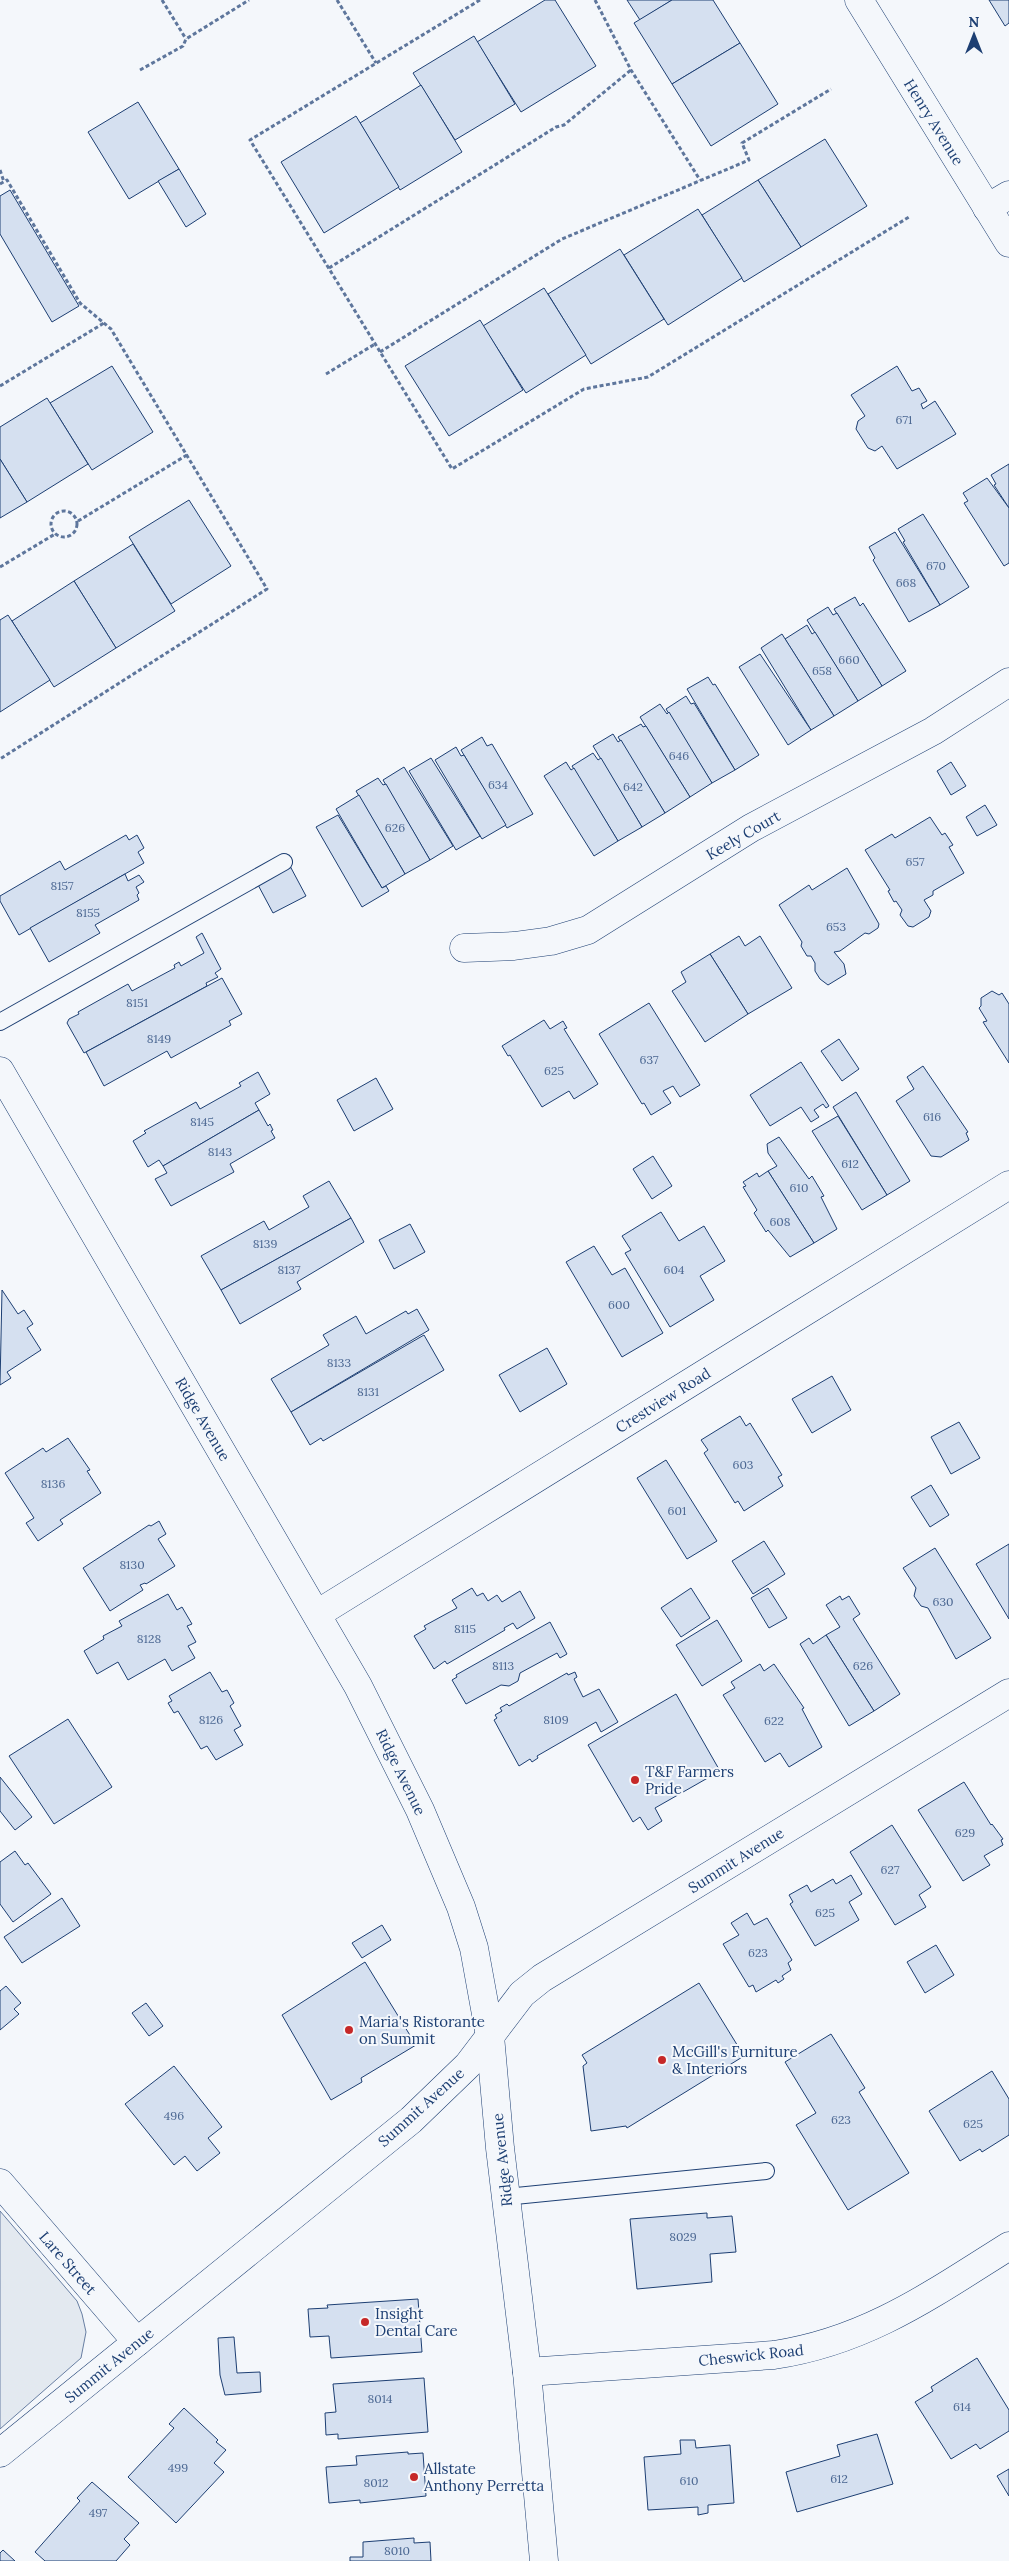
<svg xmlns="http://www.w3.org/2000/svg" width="1009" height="2561" viewBox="0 0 1009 2561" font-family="Lora,serif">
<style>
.green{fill:#e3e9f0;stroke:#687fa3}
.building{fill:#d5e0f0;stroke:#1d3f73}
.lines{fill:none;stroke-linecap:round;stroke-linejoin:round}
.service-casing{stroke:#1d3f73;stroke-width:18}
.minor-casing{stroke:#1d3f73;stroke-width:29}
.secondary-casing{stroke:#1d3f73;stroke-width:29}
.primary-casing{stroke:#1d3f73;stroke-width:29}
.path{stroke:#5e769c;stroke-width:3;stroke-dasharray:4 2.5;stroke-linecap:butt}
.service{stroke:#f4f7fb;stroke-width:16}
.minor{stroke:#f4f7fb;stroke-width:28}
.secondary{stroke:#f4f7fb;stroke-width:28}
.primary{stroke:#f4f7fb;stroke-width:28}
.poi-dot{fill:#c62828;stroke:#f4f7fb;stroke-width:2}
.labels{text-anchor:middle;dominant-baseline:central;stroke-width:4;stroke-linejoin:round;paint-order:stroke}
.number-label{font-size:12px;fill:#4b6792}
.street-label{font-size:15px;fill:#1d3f73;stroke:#f4f7fb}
.poi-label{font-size:15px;fill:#1d3f73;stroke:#f4f7fb;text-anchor:start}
</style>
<rect width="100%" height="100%" fill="#f4f7fb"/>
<!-- green -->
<path class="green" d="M0,2211L77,2301L82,2314L86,2332L81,2358L0,2429Z"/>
<!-- building -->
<g class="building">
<path d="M545,0H555L596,66L521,112L477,42Z"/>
<path d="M627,0H672L640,20Z"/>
<path d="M672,0H713L740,43L672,84L634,23Z"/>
<path d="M989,0H1009V23L1005,26Z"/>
<path d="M474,36L515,104L455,140L413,73Z"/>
<path d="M740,43L778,104L711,146L672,84Z"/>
<path d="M421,85L462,152L400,190L360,123Z"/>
<path d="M138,102L179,169L129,199L88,132Z"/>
<path d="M356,116L399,187L324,233L281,162Z"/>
<path d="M825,139L867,206L801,247L758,180Z"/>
<path d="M179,169L206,214L186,227L158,181Z"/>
<path d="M758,180L801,247L744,282L702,215Z"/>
<path d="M10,190L79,306L52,322L0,234V196Z"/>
<path d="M698,209L742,278L668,325L624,255Z"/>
<path d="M620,249L664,319L591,364L548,294Z"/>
<path d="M544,288L586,355L526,393L483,326Z"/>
<path d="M480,320L523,390L449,436L405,366Z"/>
<path d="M112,366L153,432L92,470L50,403Z"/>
<path d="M897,366L912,391L919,388L927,401L921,404L923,409L935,401L956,434L897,469L882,446L875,451L868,448L856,429L858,421L865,416L851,395Z"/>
<path d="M47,398L88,464L27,502L0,459V427Z"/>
<path d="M0,459L27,502L0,518Z"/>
<path d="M1009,464V508L994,485L996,484L991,475Z"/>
<path d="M987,478L1009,508V563L1004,566L964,503L968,501L963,493Z"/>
<path d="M189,500L231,566L171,604L129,537Z"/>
<path d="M923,514L969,587L940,605L903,542L905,541L898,529Z"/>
<path d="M895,532L940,605L909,622L873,560L875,558L869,547Z"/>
<path d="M133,544L175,611L116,648L74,581Z"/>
<path d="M74,581L116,648L54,687L12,621Z"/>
<path d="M855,597L860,606L863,603L906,671L882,686L834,609Z"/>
<path d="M828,607L833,615L837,613L882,686L858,701L807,620Z"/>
<path d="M8,615L50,680L0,712V620Z"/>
<path d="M807,625L812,634L815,632L858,701L834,716L785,639Z"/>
<path d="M782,634L834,716L811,730L761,648Z"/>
<path d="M760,654L811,730L788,745L739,667Z"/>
<path d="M708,677L713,685L715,684L759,755L735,770L687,689Z"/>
<path d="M686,696L691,704L694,703L735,770L712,783L666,709Z"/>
<path d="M660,704L667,714L669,712L712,783L690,797L640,717Z"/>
<path d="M641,724L643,727L646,726L690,797L665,813L618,737Z"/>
<path d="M613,734L618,742L621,740L665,813L642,827L593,746Z"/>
<path d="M482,737L487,746L492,744L533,814L507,828L461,750Z"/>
<path d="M456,747L461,756L464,755L506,825L482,839L435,760Z"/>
<path d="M593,753L598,760L601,758L642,827L618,841L572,766Z"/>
<path d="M431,758L480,836L456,850L409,771Z"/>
<path d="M566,762L571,770L574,768L618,841L594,856L544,776Z"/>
<path d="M951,762L966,786L951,795L937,771Z"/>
<path d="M404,767L453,846L430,860L383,780Z"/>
<path d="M378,778L383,785L386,784L430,860L405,874L356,791Z"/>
<path d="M359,795L405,874L382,888L336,809Z"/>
<path d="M985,805L997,825L977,836L966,817Z"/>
<path d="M338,815L382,888L386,886L389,891L362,907L316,827Z"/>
<path d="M930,817L942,835L945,833L953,845L949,847L964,873L933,891V895L924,900L931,911L929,917L913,927L908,926L900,915L902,910L896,901L894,902L888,891L890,890L865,850L892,834L895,838Z"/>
<path d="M126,835L129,840L137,835L144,848L138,852L144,863L19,935L0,901V896L60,861L65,870Z"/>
<path d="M290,866L306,896L273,913L257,883Z"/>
<path d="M847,868L879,924L878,928L869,934L865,933L840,951L834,952L844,964L846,974L828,985L820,979L815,971V963L811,956H807L801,946L802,942L779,905L809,885L812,890Z"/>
<path d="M125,874L128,881L139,875L144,882L136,887L139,893L137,895L139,900L95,925L100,933L49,962L30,928Z"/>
<path d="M202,933L221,969L215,973L218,977L206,983L207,986L84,1053L67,1023L69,1019L79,1014L78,1012L128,984L132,991L175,968L174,965L179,962L181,966L204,953L196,937Z"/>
<path d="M739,936L745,946L760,936L792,988L748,1014L710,954Z"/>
<path d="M710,954L748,1014L705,1042L672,991L686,982L681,972Z"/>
<path d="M222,978L242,1014L229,1021L231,1025L171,1058L167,1051L104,1086L86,1052Z"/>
<path d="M992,991L999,995L1002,993L1009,1004V1063L983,1022L987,1021L979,1008L981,1006V998Z"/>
<path d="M649,1003L700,1085L680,1097L673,1086L663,1091L671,1103L651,1115L644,1103L642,1104L599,1034Z"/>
<path d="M544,1020L550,1029L563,1021L567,1028L564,1029L598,1084L574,1099L569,1091L542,1107L510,1055L508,1056L502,1046Z"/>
<path d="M839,1039L859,1069L842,1081L821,1051Z"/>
<path d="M801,1062L829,1106L826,1108L823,1104L814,1110L819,1117L811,1122L801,1107L770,1126L750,1095Z"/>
<path d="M923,1066L968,1132L966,1133L969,1140L941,1157L931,1156L896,1101L914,1089L907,1077Z"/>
<path d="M258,1072L270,1094L255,1103L259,1110L163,1166L159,1160L148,1167L133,1141L146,1133L144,1131L196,1102L200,1109L241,1086L239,1083Z"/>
<path d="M376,1078L393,1109L354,1131L337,1100Z"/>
<path d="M856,1092L910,1181L887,1195L833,1107Z"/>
<path d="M259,1110L268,1126L270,1124L273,1130L271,1131L275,1138L230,1164L234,1172L171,1206L155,1179L167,1173L163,1166Z"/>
<path d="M838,1116L887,1195L862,1210L812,1131Z"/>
<path d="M779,1137L809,1179L812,1176L824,1196L821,1197L837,1229L814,1243L768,1171L777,1166L768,1153L767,1144Z"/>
<path d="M653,1156L672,1186L652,1199L633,1169Z"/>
<path d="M768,1171L814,1243L790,1257L768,1230L766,1232L754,1213L757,1210L743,1187L746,1186L743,1182L757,1173L759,1177Z"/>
<path d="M329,1181L351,1218L221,1290L201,1256L264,1221L269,1230L309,1207L303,1196Z"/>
<path d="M661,1212L679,1241L704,1226L725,1261L700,1276L714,1300L670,1327L625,1253L631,1250L622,1236Z"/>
<path d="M351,1218L364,1242L297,1282L301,1289L240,1324L221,1290Z"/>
<path d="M410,1224L425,1252L394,1269L379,1240Z"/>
<path d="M594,1246L612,1275L625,1268L663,1333L622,1357L566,1262Z"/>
<path d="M2,1290L18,1314L24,1310L33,1324L27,1328L41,1350L7,1372L11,1378L0,1385Z"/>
<path d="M417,1309L429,1330L291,1412L271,1379L329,1345L323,1335L356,1316L366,1334L406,1311L408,1314Z"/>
<path d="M424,1335L444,1370L323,1441L321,1438L310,1445L291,1412Z"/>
<path d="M547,1348L567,1384L520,1412L499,1375Z"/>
<path d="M832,1376L851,1410L812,1433L792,1399Z"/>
<path d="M740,1416L746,1426L750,1423L782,1475L778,1477L783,1486L744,1511L738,1501L735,1503L704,1453L708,1450L701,1440Z"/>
<path d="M959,1422L980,1458L951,1474L931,1437Z"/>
<path d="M68,1438L90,1470L87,1471L101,1493L60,1520L63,1524L38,1541L26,1523L34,1518L5,1473L43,1448L46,1452Z"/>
<path d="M666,1460L717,1541L687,1559L637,1478Z"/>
<path d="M931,1485L949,1515L930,1527L911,1497Z"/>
<path d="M159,1521L166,1534L158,1539L175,1566L146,1584L145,1583L140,1585L143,1590L110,1611L83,1568L149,1525L151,1526Z"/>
<path d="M764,1541L785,1574L753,1594L732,1561Z"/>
<path d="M1009,1544V1619L976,1564Z"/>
<path d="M935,1548L991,1638L956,1659L928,1608L921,1606L914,1596L916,1588L903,1568Z"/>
<path d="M472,1588L477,1596L483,1593L488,1601L497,1595L502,1602L520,1591L535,1618L517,1629L513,1623L504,1628L505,1630L447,1664L445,1661L434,1669L414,1636L426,1629L424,1626L457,1608L452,1600Z"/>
<path d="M691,1588L710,1618L681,1637L661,1608Z"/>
<path d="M768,1588L787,1618L769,1628L751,1598Z"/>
<path d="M168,1594L177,1610L182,1607L192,1624L187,1626L196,1642L188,1646L195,1658L172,1671L165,1659L128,1680L118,1662L97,1674L84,1651L104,1639L103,1636L122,1626L119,1621Z"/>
<path d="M840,1596L842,1600L849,1596L860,1614L853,1619L900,1694L874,1711L826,1635L840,1627L826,1605Z"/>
<path d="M717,1620L742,1661L702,1686L676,1645Z"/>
<path d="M550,1622L567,1654L560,1658L557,1653L520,1673L518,1681L509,1686L501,1685L466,1704L452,1680L457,1677L456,1675Z"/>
<path d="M826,1635L874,1711L849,1726L800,1644L809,1638L813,1644Z"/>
<path d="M760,1664L764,1671L774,1664L804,1708L802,1709L822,1747L789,1767L780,1753L765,1762L723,1695L735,1688L731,1682Z"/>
<path d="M210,1672L222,1692L227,1690L234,1703L230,1706L241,1726L234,1730L243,1745L216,1760L207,1746L201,1749L178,1711L174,1713L168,1703L172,1701L169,1696Z"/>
<path d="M575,1672L577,1677L574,1679L583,1697L599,1689L618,1722L601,1732L596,1722L537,1756L538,1758L532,1762L530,1759L519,1766L494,1720L497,1718L495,1715L502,1711L500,1708L507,1704L509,1706L567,1673L568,1675Z"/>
<path d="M676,1694L720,1771L655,1808L662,1821L648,1830L640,1817L633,1822L588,1745Z"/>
<path d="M68,1719L112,1787L54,1824L9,1756Z"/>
<path d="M0,1777L32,1817L15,1830L0,1811Z"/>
<path d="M964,1782L991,1825L992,1824L1003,1839L1001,1840L1003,1845L984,1856L990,1865L963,1881L918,1810Z"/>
<path d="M892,1825L931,1887L919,1895L926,1907L895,1925L850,1852Z"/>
<path d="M15,1851L25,1865L28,1863L51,1894L13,1922L0,1904V1862Z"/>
<path d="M851,1875L862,1894L849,1902L859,1920L815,1946L790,1904L793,1902L789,1895L807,1885L811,1892L833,1879L836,1884Z"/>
<path d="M62,1898L80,1926L22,1963L4,1937Z"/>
<path d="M747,1913L754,1925L767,1918L792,1960L788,1963L791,1970L782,1976L784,1979L778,1983L776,1980L756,1992L753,1985L749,1987L723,1944L739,1935L731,1923Z"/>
<path d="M382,1925L391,1940L362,1958L352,1943Z"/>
<path d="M936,1945L954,1975L925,1993L907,1962Z"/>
<path d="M365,1962L416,2045L361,2078L362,2082L331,2100L282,2015Z"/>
<path d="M699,1983L744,2056L627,2128L626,2126L591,2131L583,2066L587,2063L582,2055Z"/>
<path d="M6,1986L21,2003L14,2009L19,2014L0,2030V1991Z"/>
<path d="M146,2003L163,2026L149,2036L132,2013Z"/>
<path d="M831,2034L865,2088L859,2092L909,2173L848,2210L796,2125L816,2113L785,2062Z"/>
<path d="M174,2066L222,2127L208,2138L220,2153L197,2171L185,2156L174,2165L125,2104Z"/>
<path d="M992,2071L1009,2099V2135L982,2152L980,2149L960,2161L929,2111Z"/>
<path d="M707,2213V2218L732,2216L736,2252L710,2254L712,2282L637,2289L630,2219Z"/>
<path d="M418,2299L422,2352L331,2358L329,2336L310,2337L308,2309L328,2308L327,2305Z"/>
<path d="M234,2337L237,2373L260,2372L261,2392L225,2395L220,2375L218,2338Z"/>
<path d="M977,2358L1009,2410V2431L980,2449L976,2444L951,2459L915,2402L933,2391L931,2387Z"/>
<path d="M424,2378L428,2432L338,2439V2434L326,2435L325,2413L336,2412L333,2384Z"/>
<path d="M184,2408L218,2440L216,2442L226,2450L214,2463L224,2472L176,2523L128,2477L174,2428L169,2424Z"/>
<path d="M877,2434L893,2484L797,2512L786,2472L840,2456L837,2445Z"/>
<path d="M680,2440H695L696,2448L730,2445L734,2503L708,2505V2513L698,2515V2507L648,2510L644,2457L681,2454Z"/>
<path d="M408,2452V2454L423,2453L426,2496L360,2503V2500L329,2503L326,2467L357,2465L356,2456Z"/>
<path d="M1009,2469V2496L997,2476Z"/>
<path d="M92,2482L139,2523L124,2539L130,2545L116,2561H45L35,2552L80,2501L77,2498Z"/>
<path d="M414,2538V2543L430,2542L431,2561H350V2557H363V2542Z"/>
<path d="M3,2550L15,2561H0V2553Z"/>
</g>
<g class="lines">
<defs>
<g id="service">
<path d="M0,1022L284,862"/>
<path d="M506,2197L766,2171"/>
</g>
<g id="minor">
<path d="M987,208L1009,195"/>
<path d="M464,948L514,946L551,941L588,930L751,828L933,731L1009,682"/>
<path d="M317,1614L1009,1185"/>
<path d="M0,2183L137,2342"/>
<path d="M527,2372L774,2355C867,2341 931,2295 1009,2246"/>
<path d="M0,2453L411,2120L468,2065L522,1994L542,1978L1009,1693"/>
</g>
<path id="secondary" d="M0,1071L358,1686L420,1810L461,1907L474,1948L490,2036L500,2148L527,2372L544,2561"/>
<path id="primary" d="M859,0L1009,243"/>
</defs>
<!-- service casing -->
<use href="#service" class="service-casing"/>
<!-- minor casing -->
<use href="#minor" class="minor-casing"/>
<!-- secondary casing -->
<use href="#secondary" class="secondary-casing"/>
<!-- primary casing -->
<use href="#primary" class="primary-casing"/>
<!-- path -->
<g class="path">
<path d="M162,0L186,39"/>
<path d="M337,0L376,63"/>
<path d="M480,0L250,140L452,469L584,389L648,377L909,217"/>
<path d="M595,0L631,70L700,180"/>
<path d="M140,70L183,46L186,39L249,0"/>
<path d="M0,170L4,182"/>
<path d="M0,184L7,180L80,303L111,329L267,589L0,759"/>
<path d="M329,268L556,127L564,125L631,70"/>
<path d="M380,352L562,239L749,160L742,143L831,89"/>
<path d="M326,374L375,344"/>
<path d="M0,386L104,323"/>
<circle cx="64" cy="524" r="13"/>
<path d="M78,521L187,455"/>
<path d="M0,567L55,534"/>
</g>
<!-- service -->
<use href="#service" class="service"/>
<!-- minor -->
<use href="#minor" class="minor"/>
<!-- secondary -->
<use href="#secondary" class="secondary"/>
<!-- primary -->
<use href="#primary" class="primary"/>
</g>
<!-- markers -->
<g class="poi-dot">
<circle cx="635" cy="1780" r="5"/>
<circle cx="349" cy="2030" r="5"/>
<circle cx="662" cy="2060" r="5"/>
<circle cx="365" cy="2322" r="5"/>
<circle cx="414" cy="2477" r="5"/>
</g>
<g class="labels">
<!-- number labels -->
<g class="number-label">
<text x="904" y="419">671</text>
<text x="936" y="565">670</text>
<text x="906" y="582">668</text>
<text x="849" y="659">660</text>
<text x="822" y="670">658</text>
<text x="679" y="755">646</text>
<text x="498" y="784">634</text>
<text x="633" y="786">642</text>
<text x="395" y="827">626</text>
<text x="915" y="861">657</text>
<text x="62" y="885">8157</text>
<text x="88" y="912">8155</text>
<text x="836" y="926">653</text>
<text x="137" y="1002">8151</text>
<text x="159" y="1038">8149</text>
<text x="649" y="1059">637</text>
<text x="554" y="1070">625</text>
<text x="932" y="1116">616</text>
<text x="202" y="1121">8145</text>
<text x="220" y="1151">8143</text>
<text x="850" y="1163">612</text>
<text x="799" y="1187">610</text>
<text x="780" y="1221">608</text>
<text x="265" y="1243">8139</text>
<text x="289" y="1269">8137</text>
<text x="674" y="1269">604</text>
<text x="619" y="1304">600</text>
<text x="339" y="1362">8133</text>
<text x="368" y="1391">8131</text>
<text x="743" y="1464">603</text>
<text x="53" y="1483">8136</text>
<text x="677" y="1510">601</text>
<text x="132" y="1564">8130</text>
<text x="943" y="1601">630</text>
<text x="465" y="1628">8115</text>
<text x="149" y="1638">8128</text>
<text x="503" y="1665">8113</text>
<text x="863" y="1665">626</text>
<text x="211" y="1719">8126</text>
<text x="556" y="1719">8109</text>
<text x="774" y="1720">622</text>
<text x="965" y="1832">629</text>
<text x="890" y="1869">627</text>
<text x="825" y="1912">625</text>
<text x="758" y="1952">623</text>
<text x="174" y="2115">496</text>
<text x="841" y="2119">623</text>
<text x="973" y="2123">625</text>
<text x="683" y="2236">8029</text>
<text x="380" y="2398">8014</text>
<text x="962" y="2406">614</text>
<text x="178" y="2467">499</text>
<text x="839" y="2478">612</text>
<text x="689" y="2480">610</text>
<text x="376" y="2482">8012</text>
<text x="98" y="2512">497</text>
<text x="397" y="2550">8010</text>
</g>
<!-- street labels -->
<g class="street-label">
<text transform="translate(934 122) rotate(58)">Henry Avenue</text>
<text transform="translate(743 835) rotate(-30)">Keely Court</text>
<text transform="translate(663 1400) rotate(-32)">Crestview Road</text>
<text transform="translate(203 1419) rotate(60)">Ridge Avenue</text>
<text transform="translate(401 1772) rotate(64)">Ridge Avenue</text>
<text transform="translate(736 1860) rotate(-32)">Summit Avenue</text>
<text transform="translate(421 2107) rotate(-42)">Summit Avenue</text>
<text transform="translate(502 2160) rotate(-96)">Ridge Avenue</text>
<text transform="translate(68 2263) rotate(49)">Lare Street</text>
<text transform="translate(751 2355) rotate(-6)">Cheswick Road</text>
<text transform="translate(109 2365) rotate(-39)">Summit Avenue</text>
</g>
<!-- poi labels -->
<g class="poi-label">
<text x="645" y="1771">T&amp;F Farmers<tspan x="645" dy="17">Pride</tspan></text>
<text x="359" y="2021">Maria's Ristorante<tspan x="359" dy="17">on Summit</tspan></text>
<text x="672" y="2051">McGill's Furniture<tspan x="672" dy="17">&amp; Interiors</tspan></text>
<text x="375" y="2313">Insight<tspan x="375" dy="17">Dental Care</tspan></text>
<text x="424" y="2468">Allstate<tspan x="424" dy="17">Anthony Perretta</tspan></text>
</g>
</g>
<!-- north arrow -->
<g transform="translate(974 35)" stroke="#f4f7fb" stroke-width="4" paint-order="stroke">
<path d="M0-4L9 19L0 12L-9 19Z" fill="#1d3f73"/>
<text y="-8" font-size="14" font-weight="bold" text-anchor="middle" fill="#1d3f73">N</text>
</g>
</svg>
